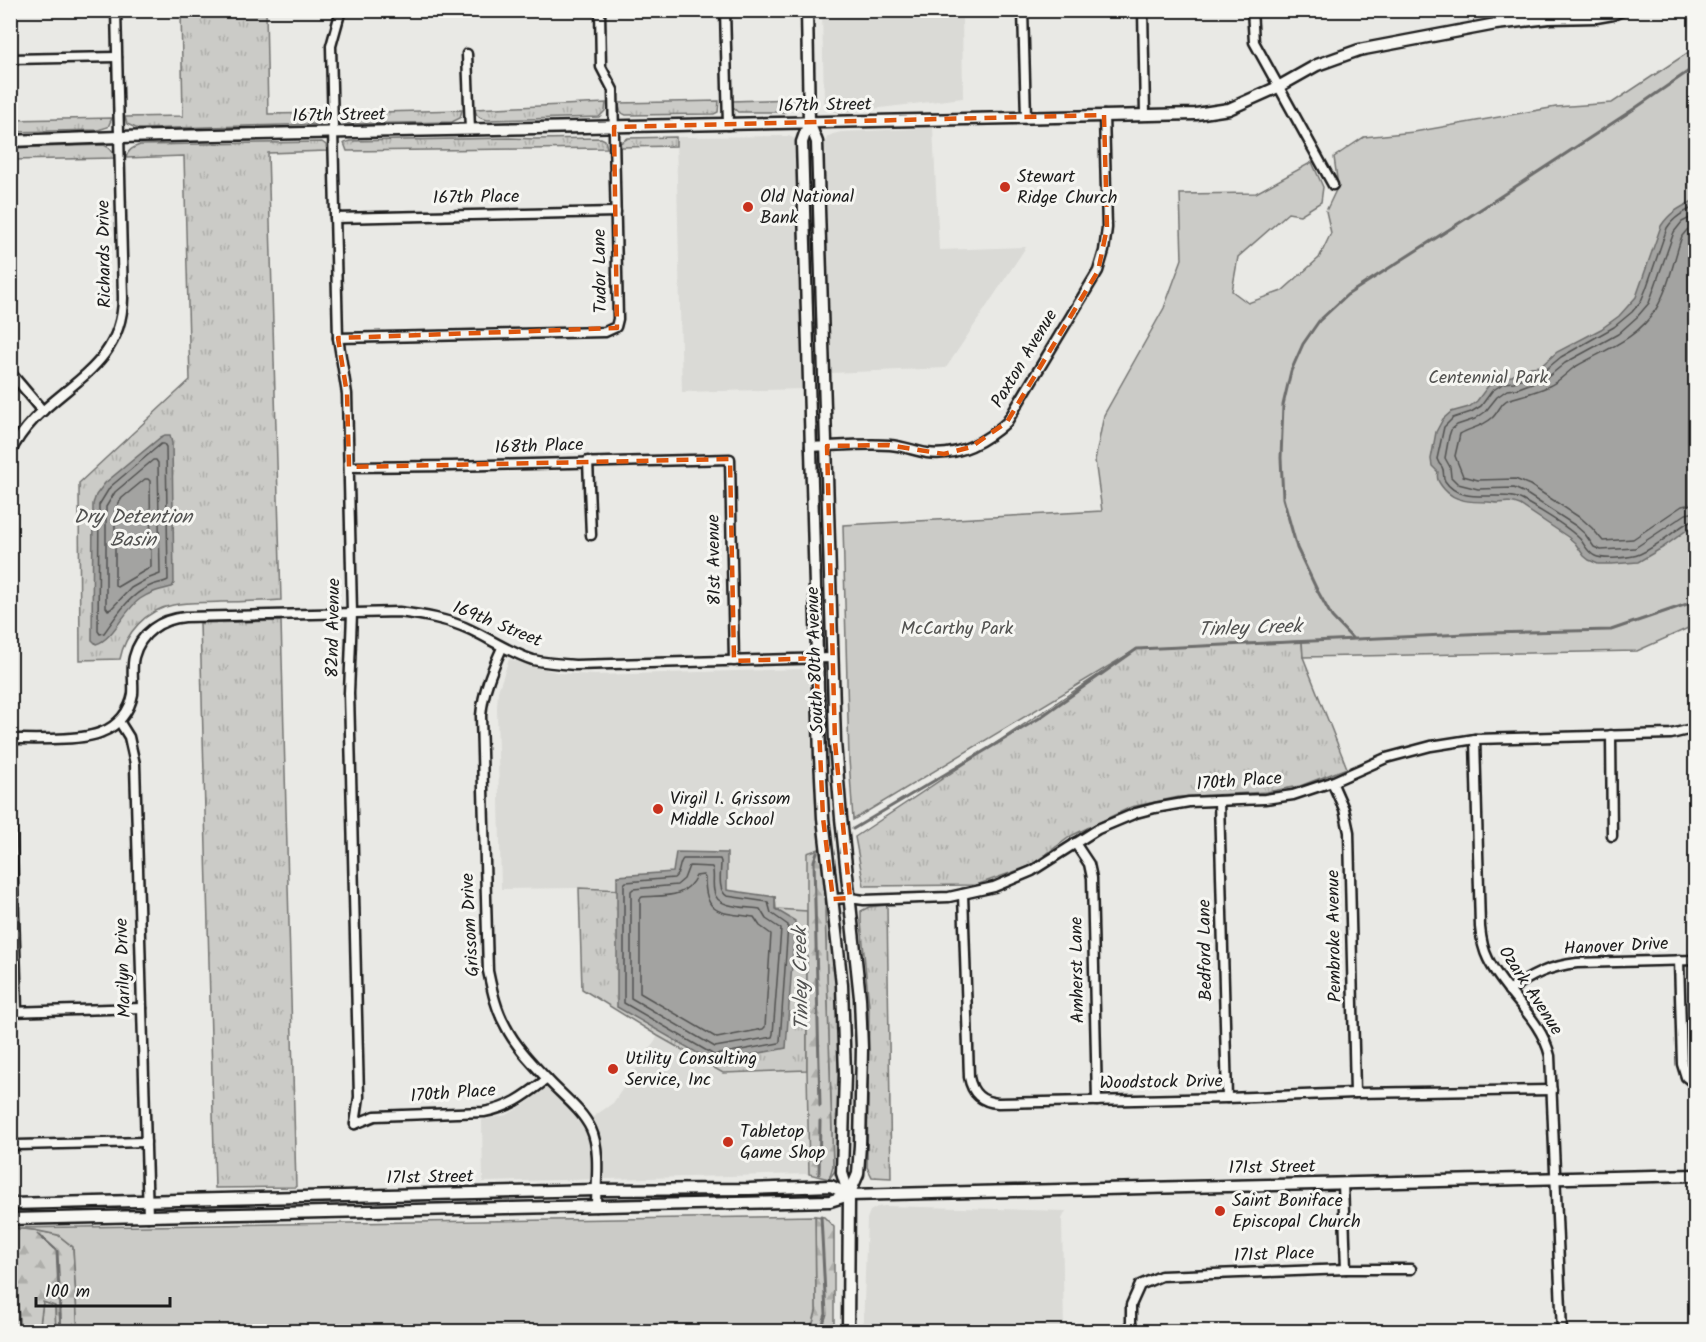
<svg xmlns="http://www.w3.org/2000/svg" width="1706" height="1342" viewBox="0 0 1706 1342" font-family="Kalam,sans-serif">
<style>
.built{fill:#dadad6}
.grass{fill:url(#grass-tufts);stroke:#747472;stroke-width:1.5}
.forest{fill:url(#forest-firs);stroke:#747472;stroke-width:1.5}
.park{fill:#cbcbc7;stroke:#747472;stroke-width:1.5}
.water{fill:#a3a3a1;stroke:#6d6d6c;stroke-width:1.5}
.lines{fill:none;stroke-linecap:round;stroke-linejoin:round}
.shore{stroke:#525251;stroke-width:1.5}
.stream{stroke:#6d6d6c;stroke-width:3}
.minor-casing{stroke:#1c1c1c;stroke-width:13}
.tertiary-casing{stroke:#1c1c1c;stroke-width:15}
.minor{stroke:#f6f6f2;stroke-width:8}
.tertiary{stroke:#f6f6f2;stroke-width:10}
.marked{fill:none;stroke:#de560d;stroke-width:4.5;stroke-dasharray:12 8;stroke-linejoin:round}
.poi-dot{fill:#c8321e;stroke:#f6f6f2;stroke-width:2}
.labels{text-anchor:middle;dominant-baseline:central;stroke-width:6;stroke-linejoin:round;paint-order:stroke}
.street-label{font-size:18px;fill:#1c1c1c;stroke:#f6f6f2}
.poi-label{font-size:18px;fill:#1c1c1c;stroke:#f6f6f2;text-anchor:start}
.park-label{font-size:18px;fill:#51514f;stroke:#f6f6f2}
.water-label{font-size:20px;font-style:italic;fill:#525251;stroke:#f6f6f2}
</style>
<defs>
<pattern id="grass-tufts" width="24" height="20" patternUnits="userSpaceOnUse" patternTransform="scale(1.5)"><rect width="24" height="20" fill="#cbcbc7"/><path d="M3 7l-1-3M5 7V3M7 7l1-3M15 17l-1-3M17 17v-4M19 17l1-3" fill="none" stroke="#aeaeaa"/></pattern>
<pattern id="forest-firs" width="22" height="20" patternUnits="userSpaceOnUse" patternTransform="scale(1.5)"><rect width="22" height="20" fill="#cbcbc7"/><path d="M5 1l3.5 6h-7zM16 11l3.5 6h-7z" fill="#aeaeaa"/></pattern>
</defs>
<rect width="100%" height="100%" fill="#e9e9e5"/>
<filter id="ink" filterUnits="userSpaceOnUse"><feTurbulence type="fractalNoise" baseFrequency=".0167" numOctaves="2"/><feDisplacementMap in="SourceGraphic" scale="12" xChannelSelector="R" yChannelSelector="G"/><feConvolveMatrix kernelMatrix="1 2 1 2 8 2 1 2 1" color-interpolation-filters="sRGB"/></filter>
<g filter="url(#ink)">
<!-- built -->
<g class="built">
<path d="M822,11H962L963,98L839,113L832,111L826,106L824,101Z"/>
<path d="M933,128L939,250L1026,247L946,368L831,373L825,143L827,137L833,134L841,132Z"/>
<path d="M789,136L795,139L798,146L799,156L803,389L682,392L676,137Z"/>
<path d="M509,659L559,673L594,675L802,669L809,680L813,770L822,848L807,853V911L775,909V898L579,888L501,889L497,708L498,691Z"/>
<path d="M658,1036L723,1073L807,1070L809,1174L483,1182L482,1120L507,1115L528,1102L547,1085L575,1115L578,1122L593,1117L613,1103Z"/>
<path d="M885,1206L1066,1211L1062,1219L1064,1331H863L867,1219L870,1211L877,1207Z"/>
<path d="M11,1228H12L20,1331H11Z"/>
</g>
<!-- grass -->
<g class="grass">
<path d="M181,10L266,11L268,114L326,113L325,121L320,124L138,129L127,124L125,117L183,116Z"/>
<path d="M796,99C794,107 791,109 785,112H738L732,107V101Z"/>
<path d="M719,101L718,112L714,114L626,115C620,113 619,109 619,103Z"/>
<path d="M606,103L605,111L599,117L488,120C481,119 476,117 475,109Z"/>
<path d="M462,110L460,118L452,122L348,124L343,123L339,113Z"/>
<path d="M112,118L108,127L98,130L11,132V120Z"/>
<path d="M676,137V146L621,147L620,143L628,138Z"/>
<path d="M511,138L535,139L601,138L605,140L607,148L347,151L344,143L350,141Z"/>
<path d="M322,142L326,145L327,151L268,153L281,600C260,601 240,602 220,602C204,603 188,602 173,605C146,610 125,633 120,659L80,660L79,483L190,380L184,156L126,158C128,150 132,148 140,145Z"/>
<path d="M104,145C111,148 113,151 114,158L11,160V148H12Z"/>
<path d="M281,621L296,1187L215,1188L200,623Z"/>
<path d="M1302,641L1303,657L1347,768L1300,786L1266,792L1179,797L1131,807L1071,836L1030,866L976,885L864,886L855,837L1137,649Z"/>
<path d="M579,888L775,897L776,909L807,911V1070L723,1073L658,1036L582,989Z"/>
<path d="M826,894L834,944L841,1041L839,1159L835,1171L829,1179L833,1166L825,912Z"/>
<path d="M887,905L891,1178L872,1177L867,1167L869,1006L861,922V911L869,907Z"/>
<path d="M43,1302L55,1306L56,1331L39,1332Z"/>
</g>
<!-- forest -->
<g class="forest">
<path d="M822,848L826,894L825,912L833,1166L829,1179L809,1174L807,1070V853Z"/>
<path d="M815,1216L824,1217L834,1227V1326L827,1331L798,1332L813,1323L816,1311Z"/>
<path d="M12,1228L34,1230L58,1235L73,1247L78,1331H56L55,1306L43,1302L39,1331H20Z"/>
</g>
<!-- park -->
<g class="park">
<path d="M1695,48V625L1637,651L1303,657L1302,641L1137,649L853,820L849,759L843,525L1102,511L1095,460L1104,415L1164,308L1182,259L1180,194L1256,193L1312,162L1323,187L1321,202L1300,215L1288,213L1238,257L1232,291L1248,303L1282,291L1319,258L1331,233L1326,211L1338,186L1334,157L1364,137L1414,132L1556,107L1612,103Z"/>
<path d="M815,1216L816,1311L813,1323L798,1332L78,1331L73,1247L58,1235L34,1230L12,1228Z"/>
</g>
<!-- water -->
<g class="water">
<path d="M1695,200V524L1662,548L1638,562L1612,564H1598L1589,560L1584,556L1575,543L1568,537L1520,505C1510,501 1507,502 1497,503C1494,503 1491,502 1488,502C1472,502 1455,502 1444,489C1439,483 1436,479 1438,472L1432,466L1431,459L1436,432L1443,419L1451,412L1469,407L1477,401L1488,386L1502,377L1512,376L1531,367L1541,366L1557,352L1601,329L1619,316L1636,297L1661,226C1670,212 1681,207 1695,200Z"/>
<path d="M165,435H170L172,443L174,583L172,587C160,590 150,592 140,599C124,610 113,640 96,644L92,640L93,504L96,495L105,483L161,437Z"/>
<path d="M676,852L727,853V890L775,897V909L795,921L786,1048L713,1062L617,1007V876L673,872Z"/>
</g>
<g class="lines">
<!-- shore -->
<g class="shore">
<path d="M1696,206C1684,212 1674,217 1667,228L1646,289L1641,301L1632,312L1614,327L1561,357L1544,371L1533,373L1514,382L1504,383L1492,391L1481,406L1471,412L1453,418L1444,427L1437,459C1438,462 1440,465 1442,467C1445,472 1442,476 1445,481C1462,507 1499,489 1522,500C1538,509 1567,526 1580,539C1585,545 1587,552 1595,556C1603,560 1631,558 1640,554C1658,546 1673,531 1690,521L1696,520"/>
<path d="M1696,215L1682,222L1674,232L1649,303L1637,317L1618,334L1565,363L1548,377L1516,389L1507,390L1497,397L1485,412L1475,419L1457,425L1451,430L1449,436L1445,458L1450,467L1451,477L1458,484L1478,489L1514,488L1525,493L1576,526L1585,534L1594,547L1601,550L1635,548L1686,514L1696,512"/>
<path d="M1696,225L1687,230L1682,236C1674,259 1669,287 1656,309C1637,340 1604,350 1575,367C1566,373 1559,382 1549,386C1537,392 1523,395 1510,399C1501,401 1499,412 1492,418C1482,427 1470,428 1460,434L1455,456L1463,476L1478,480L1515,479L1530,485L1582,519L1592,528L1603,541L1633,539L1682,506L1696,503"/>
<path d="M161,444H164L166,447L168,580C163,583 156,583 150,586C129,595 117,615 104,633L100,634L98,631L99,505L110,487Z"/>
<path d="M153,460H156L158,463L160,574L147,579L131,588L111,609L108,610L106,607V507L115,492Z"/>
<path d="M145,479H148L150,481L151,567L117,587L115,585V509L122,498Z"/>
<path d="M683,859H720L721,862C721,873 717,890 727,896L768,902L771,913L788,925L780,1041L779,1043L714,1055L624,1003V884L626,882L674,878C681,873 678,864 683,859Z"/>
<path d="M689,866L712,867C715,874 712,883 714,891C716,909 747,907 760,909L766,919L781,929L773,1034L772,1037L715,1047L631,998V891L633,889L677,885L684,879Z"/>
<path d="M703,875L705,878C705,917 722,912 754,917L760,926L771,934L765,1027L763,1029L717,1038L640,993V899L642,897C665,895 685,899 696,876Z"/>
</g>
<!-- stream -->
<g class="stream">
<path d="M1352,638L1332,617L1317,590L1297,548L1283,498L1281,458L1283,405L1291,371L1303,344L1319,321L1347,295L1492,202L1634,109L1696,66"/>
<path d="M853,829L1038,719L1137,649L1488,633L1611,630L1696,601"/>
<path d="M817,852L814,861L820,1106"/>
<path d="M819,1174L820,1121"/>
<path d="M38,1234L57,1251L61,1332"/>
<path d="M816,1332L822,1327L826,1314L821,1216"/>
</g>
<defs>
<g id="minor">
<path d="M341,10L331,46L338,338L347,394L352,613L349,693L359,1097L355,1124"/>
<path d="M725,10L728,125"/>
<path d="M1023,10L1026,117"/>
<path d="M1143,10L1145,114"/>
<path d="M1252,10L1254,42L1333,185"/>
<path d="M467,54L470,130"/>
<path d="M10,59L117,57"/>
<path d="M335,218L616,212"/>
<path d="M338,338L605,332L616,327L618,319L613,90L601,67L600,10"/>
<path d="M10,372L43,411"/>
<path d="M810,447C837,446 864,443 890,445C903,446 915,451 927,453C958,457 984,443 1007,422L1098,271L1104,251L1107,228L1104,115"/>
<path d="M10,454C39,389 122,379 123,298L116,10"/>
<path d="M588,461L591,535"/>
<path d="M349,467L451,466L730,459L734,661"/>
<path d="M502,648C492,670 483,691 481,716L488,971C492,990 496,1010 506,1027C516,1047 534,1065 549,1081C563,1096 582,1110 591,1129C601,1150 596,1184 596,1207"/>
<path d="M119,721L129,737L135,764L148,1217"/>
<path d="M1611,735L1612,836"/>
<path d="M10,739C34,739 82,741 102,732C118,726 130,711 133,694C134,682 131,669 134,657C140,633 161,619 185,617L399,612C423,615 448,619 471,630C492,640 511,653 533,660C547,663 561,664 575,665L832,658"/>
<path d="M1475,739L1480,927C1481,938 1483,949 1488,959C1505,994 1541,1018 1550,1056L1562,1332"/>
<path d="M10,782L17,1011"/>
<path d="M1332,782L1344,809L1349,832L1355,1093"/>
<path d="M1219,801L1227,1098"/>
<path d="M1075,843L1089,864L1092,878L1097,1101"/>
<path d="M963,894L969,1077C972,1093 981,1102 998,1103L1227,1098L1355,1093L1552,1090"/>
<path d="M833,899L850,898L864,900L949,897L994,887L1032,871L1098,829L1136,813L1155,808L1189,802L1265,799L1293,795L1332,782L1386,758L1431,746L1475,739L1671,734L1696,728"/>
<path d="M1679,960L1682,1064L1686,1077L1696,1085"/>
<path d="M1509,991C1531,975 1550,966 1577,963L1696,960"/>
<path d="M10,1012L142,1008"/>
<path d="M355,1124L375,1116L484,1112C512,1107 526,1095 547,1079"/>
<path d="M17,1145L146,1142"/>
<path d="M1343,1183L1346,1269"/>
<path d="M1131,1332V1305L1140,1285L1161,1276L1346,1269H1411"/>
</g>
<g id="tertiary">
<path d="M807,10L809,122L802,142L820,757L823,818L842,985L845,1074L842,1173L849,1195L848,1332"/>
<path d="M809,122L817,142L835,742L841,818L860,998L862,1049L860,1145L858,1174L849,1195"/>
<path d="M10,141L119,137L1196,114L1229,109L1278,87L1317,65L1359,50L1496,24L1549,18L1596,17L1613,14L1622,10"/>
<path d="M10,1204L596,1190L749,1189L831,1186L849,1195"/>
<path d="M10,1219L830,1201L849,1195L1696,1175"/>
</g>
</defs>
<!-- minor casing -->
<use href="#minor" class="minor-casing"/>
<!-- tertiary casing -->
<use href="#tertiary" class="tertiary-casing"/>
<!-- minor -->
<use href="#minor" class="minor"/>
<!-- tertiary -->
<use href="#tertiary" class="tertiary"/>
</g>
</g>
<!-- marked area -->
<path class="marked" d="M1104,115L1107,228L1098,271L1007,422L971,447L944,454L888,445L827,446L835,742L850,898L833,899L823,818L816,658L734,661L730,459L349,467L347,394L338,338L617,328L614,127Z"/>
<!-- markers -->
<g class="poi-dot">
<circle cx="1005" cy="187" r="6"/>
<circle cx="748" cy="207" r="6"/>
<circle cx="658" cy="809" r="6"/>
<circle cx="613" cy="1069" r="6"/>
<circle cx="728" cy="1142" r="6"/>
<circle cx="1220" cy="1211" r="6"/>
</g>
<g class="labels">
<!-- street labels -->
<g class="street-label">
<text transform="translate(825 106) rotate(-1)">167th Street</text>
<text transform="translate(339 116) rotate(-1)">167th Street</text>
<text transform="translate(476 198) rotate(-1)">167th Place</text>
<text transform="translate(105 254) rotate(-91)">Richards Drive</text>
<text transform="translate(601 271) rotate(-91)">Tudor Lane</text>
<text transform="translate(1025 359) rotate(-59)">Paxton Avenue</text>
<text transform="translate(539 447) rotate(-2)">168th Place</text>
<text transform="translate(715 560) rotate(-91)">81st Avenue</text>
<text transform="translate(497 625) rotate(22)">169th Street</text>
<text transform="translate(334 628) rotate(-89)">82nd Avenue</text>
<text transform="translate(816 660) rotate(-92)">South 80th Avenue</text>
<text transform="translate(1239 782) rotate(-4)">170th Place</text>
<text transform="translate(471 925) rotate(-93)">Grissom Drive</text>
<text transform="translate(1335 936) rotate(-91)">Pembroke Avenue</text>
<text transform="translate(1616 947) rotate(-3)">Hanover Drive</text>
<text transform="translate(1206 950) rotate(-91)">Bedford Lane</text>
<text transform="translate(124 968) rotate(-92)">Marilyn Drive</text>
<text transform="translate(1078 970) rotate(-91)">Amherst Lane</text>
<text transform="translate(1530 991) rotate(57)">Ozark Avenue</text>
<text transform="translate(1161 1083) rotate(-1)">Woodstock Drive</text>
<text transform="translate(453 1094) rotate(-4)">170th Place</text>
<text transform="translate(1272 1168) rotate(-1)">171st Street</text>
<text transform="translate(430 1178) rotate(-1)">171st Street</text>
<text transform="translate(1274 1255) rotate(-2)">171st Place</text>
</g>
<!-- poi labels -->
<g class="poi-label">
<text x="1017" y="177">Stewart<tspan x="1017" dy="21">Ridge Church</tspan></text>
<text x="760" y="197">Old National<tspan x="760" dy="21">Bank</tspan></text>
<text x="670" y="799">Virgil I. Grissom<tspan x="670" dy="21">Middle School</tspan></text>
<text x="625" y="1059">Utility Consulting<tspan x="625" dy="21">Service, Inc</tspan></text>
<text x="740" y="1132">Tabletop<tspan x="740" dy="21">Game Shop</tspan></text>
<text x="1232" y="1201">Saint Boniface<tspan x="1232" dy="21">Episcopal Church</tspan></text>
</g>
<!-- park labels -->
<g class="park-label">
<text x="1488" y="378">Centennial Park</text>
<text x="957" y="629">McCarthy Park</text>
</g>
<!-- water labels -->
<g class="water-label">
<text x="133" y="518">Dry Detention<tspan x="133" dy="23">Basin</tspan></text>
<text transform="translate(1250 629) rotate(-2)">Tinley Creek</text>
<text transform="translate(802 979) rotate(-91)">Tinley Creek</text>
</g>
</g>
<!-- margin -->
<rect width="1706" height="1342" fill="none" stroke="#f6f6f2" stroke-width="36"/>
<rect x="18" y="18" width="1670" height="1306" fill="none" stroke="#1c1c1c" stroke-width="2" filter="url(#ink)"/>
<!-- scale -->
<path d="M36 1297v9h134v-9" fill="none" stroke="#1c1c1c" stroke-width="3"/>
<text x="45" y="1297" font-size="18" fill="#1c1c1c" stroke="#f6f6f2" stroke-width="4.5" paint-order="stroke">100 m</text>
</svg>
